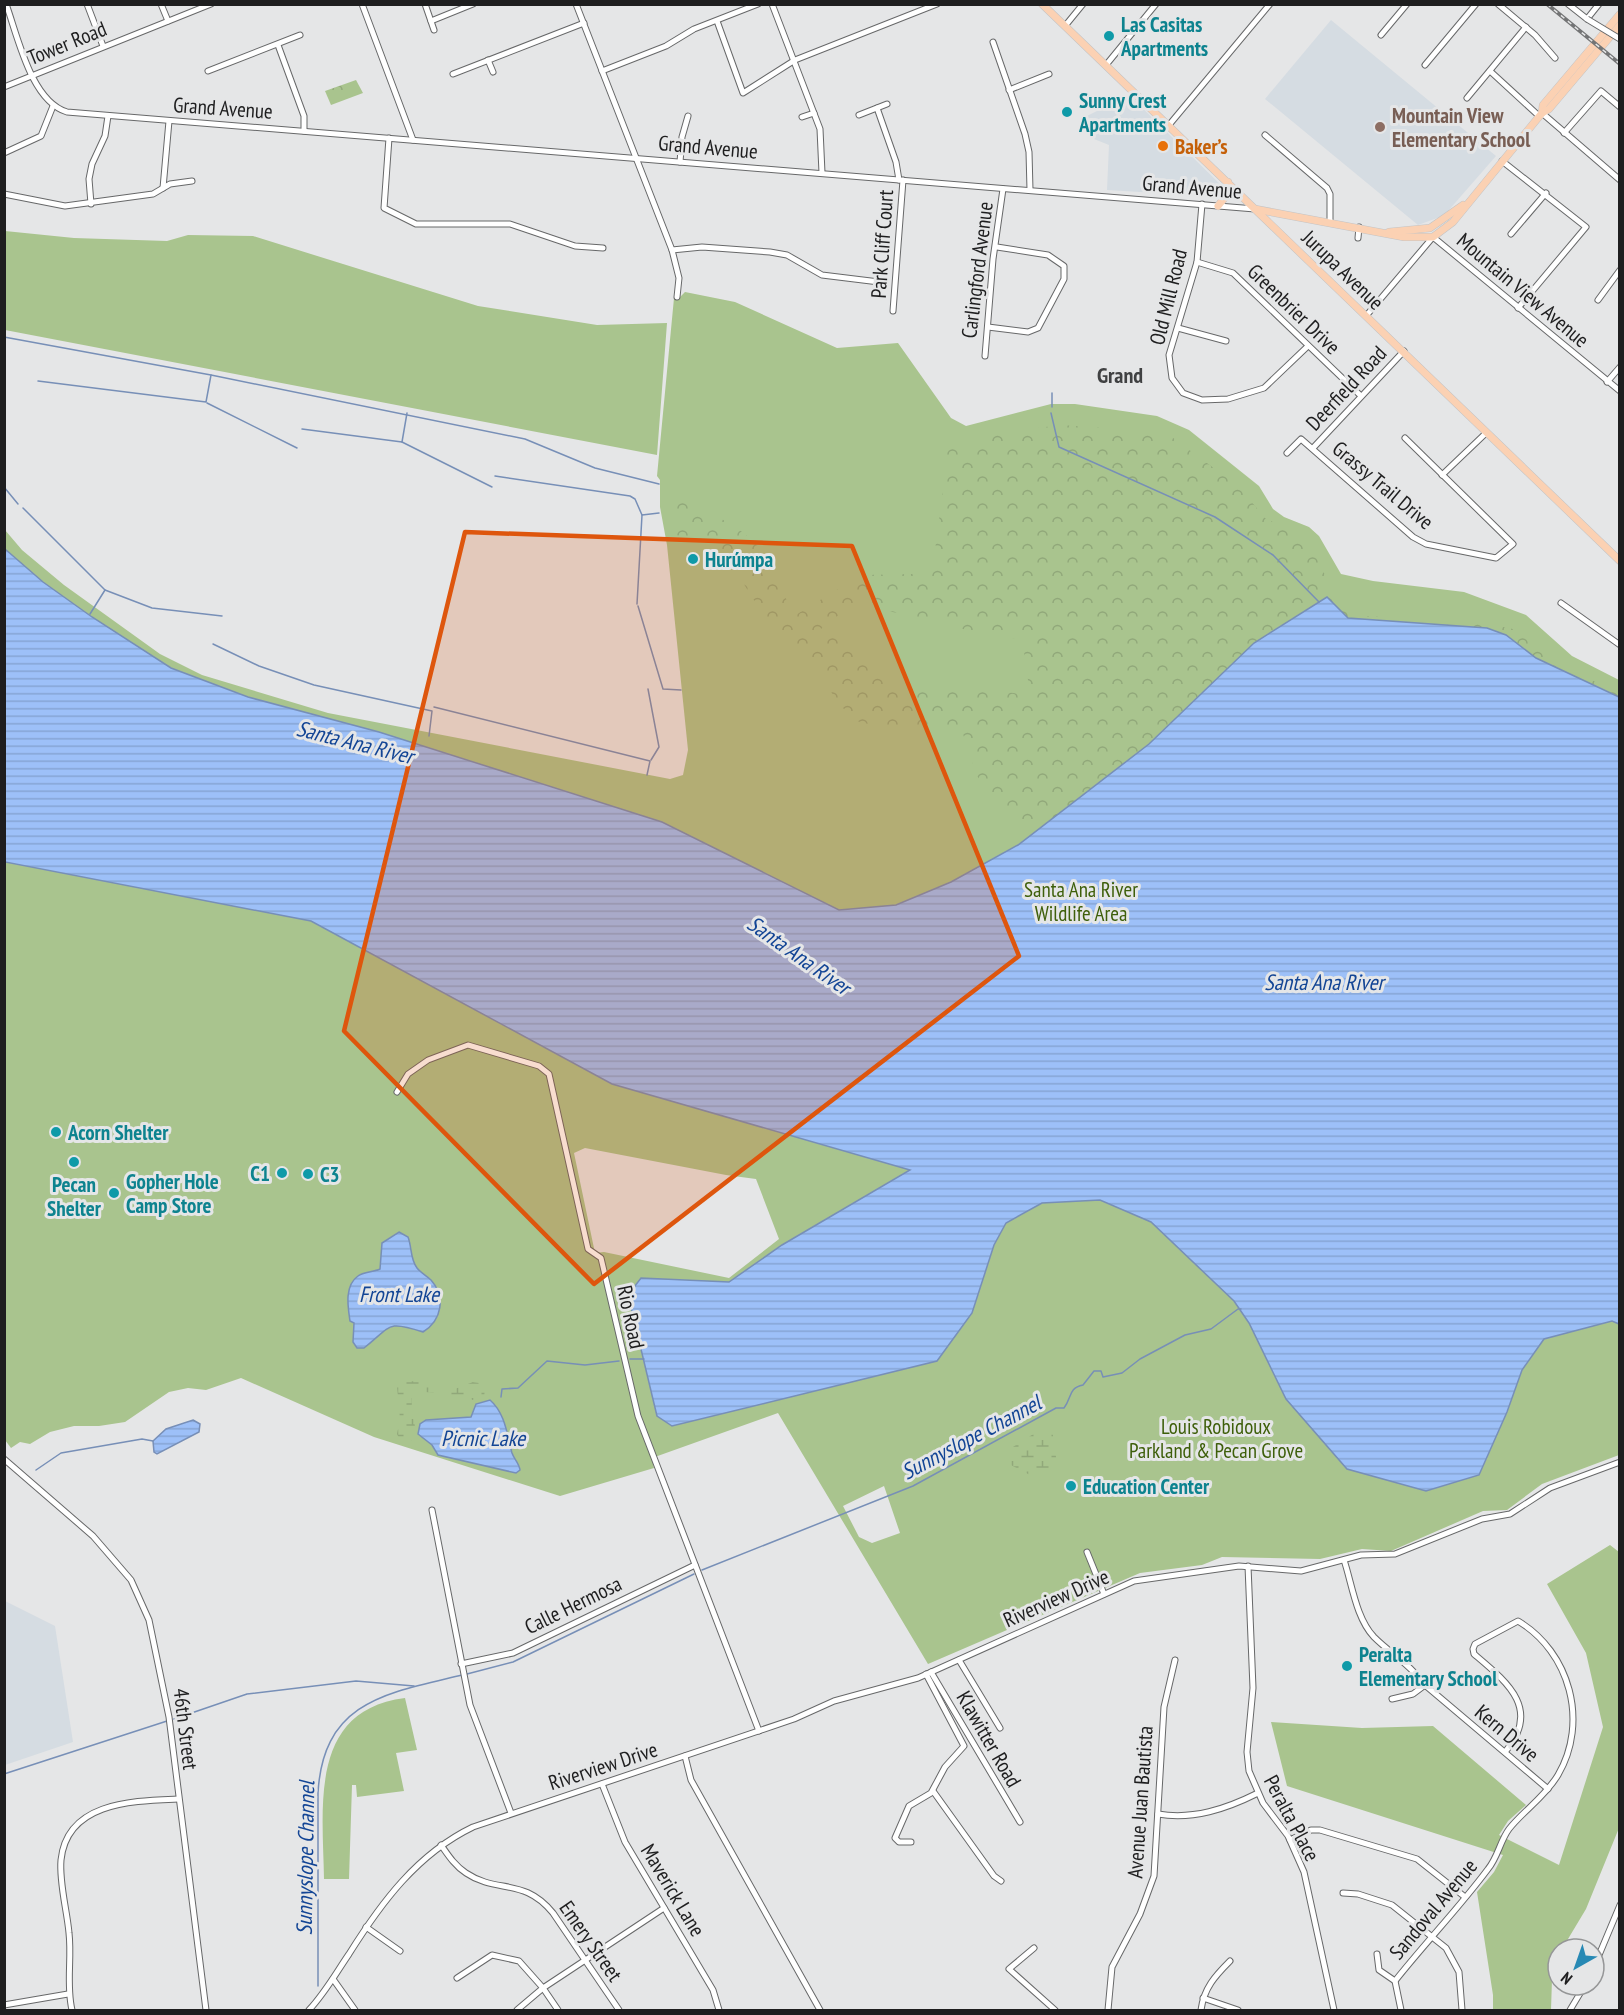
<svg xmlns="http://www.w3.org/2000/svg" width="1624" height="2015" viewBox="0 0 1624 2015" font-family="'PT Sans Narrow',sans-serif">
<style>
.built{fill:#d5dce2}
.green{fill:#a9c48e;fill-rule:evenodd}
.forest{fill:url(#forest-crowns);fill-rule:evenodd}
.wetland{fill:url(#wetland-marsh)}
.water{fill:url(#water-rules);stroke:#778fb7;stroke-width:1.5}
.lines{fill:none;stroke-linecap:round;stroke-linejoin:round}
.stream{stroke:#778fb7;stroke-width:1.5}
.minor-casing{stroke:#676869;stroke-width:7}
.major-casing{stroke:#c4c4c5;stroke-width:8}
.minor{stroke:#fff;stroke-width:5}
.major{stroke:#fbd1b3;stroke-width:7}
.rail-casing{stroke:#737475;stroke-width:4}
.rail{stroke:#e5e6e7;stroke-width:1.5;stroke-dasharray:4.5;stroke-linecap:butt}
.minor-bridge-casing{stroke:#676869;stroke-width:7;stroke-linecap:butt}
.minor-bridge{stroke:#fff;stroke-width:5}
.marked{fill:#de560d;fill-opacity:0.2;stroke:#de560d;stroke-width:4.5;stroke-linejoin:round}
.culture-dot{fill:#0f9aa8;stroke:#e5e6e7;stroke-width:2}
.education-dot{fill:#8d6e63;stroke:#e5e6e7;stroke-width:2}
.food-dot{fill:#e8710a;stroke:#e5e6e7;stroke-width:2}
.labels{text-anchor:middle;dominant-baseline:central;stroke-width:6;stroke-linejoin:round;paint-order:stroke}
.culture-label{font-size:21px;font-weight:bold;fill:#0d838f;stroke:#e5e6e7;text-anchor:start}
.street-label{font-size:21px;fill:#1e1e1f;stroke:#e5e6e7}
.education-label{font-size:21px;font-weight:bold;fill:#785e54;stroke:#e5e6e7;text-anchor:start}
.food-label{font-size:21px;font-weight:bold;fill:#c56008;stroke:#e5e6e7;text-anchor:start}
.park-label{font-size:21px;fill:#3e5f0a;stroke:#e5e6e7}
.neighbourhood-label{font-size:22px;font-weight:bold;fill:#404142;stroke:#e5e6e7}
.water-label{font-size:22px;font-style:italic;fill:#134595;stroke:#e5e6e7}
</style>
<defs>
<pattern id="forest-crowns" width="20" height="18" patternUnits="userSpaceOnUse" patternTransform="scale(1.5)"><rect width="20" height="18" fill="#a9c48e"/><path d="M2 6a3 3 0 1 1 6 0M12 15a3 3 0 1 1 6 0" fill="none" stroke="#91a87a"/></pattern>
<pattern id="wetland-marsh" width="20" height="14" patternUnits="userSpaceOnUse" patternTransform="scale(1.5)"><rect width="20" height="14" fill="#a9c48e"/><path d="M1 5h8M5 5V1M11 12h8M15 12V8" fill="none" stroke="#91a87a"/></pattern>
<pattern id="water-rules" width="6" height="5" patternUnits="userSpaceOnUse" patternTransform="scale(1.5)"><rect width="6" height="5" fill="#9dc0f8"/><path d="M0 2.5h6" fill="none" stroke="#87a5d4"/></pattern>
</defs>
<rect width="100%" height="100%" fill="#e5e6e7"/>
<!-- built -->
<g class="built">
<path d="M1331,20L1496,156L1448,211L1440,217L1418,225L1265,99Z"/>
<path d="M1129,95L1224,188L1222,197L1107,190L1109,145L1094,139L1087,116Z"/>
<path d="M5,1601L55,1626L73,1742L5,1765Z"/>
</g>
<!-- green -->
<g class="green">
<path d="M5,231L74,238L167,241L188,235L253,236L478,306L597,325L667,323L657,455L5,330Z"/>
<path d="M685,292L735,302L837,348L898,343L951,418L966,426L1051,404H1075L1157,416L1189,430L1259,486L1273,509L1284,517L1309,527L1319,536L1341,574L1373,581L1464,592L1526,615L1572,656L1619,680V1455L1542,1484L1507,1510L1483,1511L1391,1551L1362,1549L1320,1559L1222,1557L1202,1565L1140,1573L928,1664L778,1413L652,1458L654,1468L560,1496L374,1437L241,1378L206,1390L188,1388L169,1392L125,1422L99,1426H74L50,1432L30,1444L20,1442L11,1448L5,1440V530L22,550L64,585L160,654L202,675L328,713L670,779L683,775L688,750L667,545L660,507V480L657,476L674,298H679ZM585,1148L726,1175L756,1179L779,1239L729,1278L604,1252L595,1253L574,1153ZM884,1486L900,1533L872,1543L859,1537L843,1506Z"/>
<path d="M1610,1545L1619,1552V1828L1586,1909L1562,1949H1558V1982L1552,1979L1551,2010H1493V1995L1477,1892L1494,1872L1503,1855L1287,1786L1271,1722L1362,1728L1433,1726L1526,1805L1508,1821L1499,1835L1559,1865L1603,1727L1586,1653L1547,1584Z"/>
<path d="M405,1698L417,1750L396,1753L404,1791L357,1797L356,1785H352L349,1879H324C323,1808 308,1710 405,1698Z"/>
</g>
<!-- forest -->
<g class="forest">
<path d="M356,80L363,93L331,105L325,91Z"/>
<path d="M1061,425L1165,432L1238,486L1266,519L1289,529L1311,546L1338,602L1349,615L1480,622L1522,631L1577,673L1619,693V1129L1039,845L1009,816L977,776L963,734L943,726L885,728L856,721L840,705L816,670L776,636L729,560L699,539L674,535L675,499C713,513 751,529 772,565C781,581 785,600 794,616L861,575L912,574L933,565L946,468L943,451L1005,432ZM863,606L937,621L986,636L1026,639L1024,656L1030,692L1025,695L976,687L907,688L846,636L817,632L839,615Z"/>
</g>
<!-- wetland -->
<g class="wetland">
<path d="M405,1381L429,1382L452,1390L473,1382L479,1383L485,1389L484,1397L473,1400L465,1397L418,1391L413,1393C409,1408 416,1422 416,1438L408,1442L399,1438L397,1434L400,1419L397,1386L399,1382Z"/>
<path d="M1046,1426L1052,1429L1057,1464L1052,1470L1030,1475L1007,1463L1005,1452Z"/>
</g>
<!-- water -->
<g class="water">
<path d="M5,549L43,582L92,617L171,668L248,697L379,732L662,822L839,910L896,905L951,882L1018,845L1149,744L1254,643L1327,597L1348,618L1487,628L1506,635L1536,658L1619,697V1324L1612,1321L1544,1339L1522,1370L1507,1412L1479,1475L1426,1491L1347,1469L1286,1399L1249,1323L1234,1301L1151,1222L1100,1200L1042,1203L1006,1223L994,1245L972,1313L937,1361L672,1426L657,1416L628,1295L641,1278L729,1282L782,1245L910,1170L612,1084L311,921L5,862Z"/>
<path d="M399,1232L408,1237C412,1247 410,1259 417,1268C421,1273 427,1276 431,1280C446,1297 442,1320 423,1332C386,1320 392,1326 364,1348H357L353,1342L354,1323L350,1321C348,1307 344,1286 358,1276C363,1272 374,1272 380,1269L382,1243Z"/>
<path d="M490,1400C505,1413 507,1434 512,1453C514,1459 519,1463 520,1470L516,1473L438,1455L432,1445L418,1434L420,1424L426,1420L471,1417L476,1404Z"/>
<path d="M193,1420L200,1424L199,1432L157,1454L154,1452L153,1441L166,1429Z"/>
</g>
<g class="lines">
<!-- stream -->
<g class="stream">
<path d="M4,337L211,375L525,439L595,468L659,484"/>
<path d="M38,381L206,402L211,375"/>
<path d="M207,403L297,448"/>
<path d="M1052,407V393"/>
<path d="M1051,413L1059,447L1215,517L1273,555L1319,602"/>
<path d="M302,429L402,442L407,413"/>
<path d="M402,442L492,487"/>
<path d="M495,476L630,496L635,499L642,515L659,513"/>
<path d="M4,487L18,504"/>
<path d="M23,508L105,590"/>
<path d="M637,604L642,515"/>
<path d="M638,606L663,689L681,690"/>
<path d="M90,614L105,590L152,608L222,616"/>
<path d="M213,644L259,666L314,685L432,711L429,736"/>
<path d="M648,689L659,747L651,760"/>
<path d="M434,707L650,761L647,775"/>
<path d="M630,1359H644"/>
<path d="M501,1397L502,1389L518,1388L547,1361L585,1365L619,1361"/>
<path d="M36,1470L61,1453L142,1439L153,1441"/>
<path d="M702,1570L913,1486L1056,1408H1064C1072,1398 1068,1388 1083,1385L1094,1371H1101L1103,1377L1122,1373L1140,1359L1185,1335L1211,1329L1238,1309H1241"/>
<path d="M467,1674L513,1662L694,1574"/>
<path d="M174,1719L247,1694L356,1681L414,1686"/>
<path d="M4,1774L167,1721"/>
<path d="M318,1986V1793C323,1701 387,1693 462,1675"/>
</g>
<defs>
<g id="minor">
<path d="M6,4C18,37 31,101 67,112L1255,209"/>
<path d="M87,4L103,46"/>
<path d="M161,4L168,21"/>
<path d="M362,4L413,140"/>
<path d="M425,4L434,30"/>
<path d="M576,4L672,250L679,278L677,297"/>
<path d="M772,4L820,129L822,173"/>
<path d="M1498,4L1535,35L1555,58"/>
<path d="M1568,4L1587,19L1599,4"/>
<path d="M431,21L473,4"/>
<path d="M717,21L743,93L795,60L937,4"/>
<path d="M1065,26L1083,4"/>
<path d="M1381,35L1407,4"/>
<path d="M993,42L1025,134L1029,152L1030,190"/>
<path d="M278,45L304,116V131"/>
<path d="M488,60L493,72"/>
<path d="M1106,65L1156,4"/>
<path d="M1425,65L1476,4"/>
<path d="M208,71L300,35"/>
<path d="M602,71L666,46L694,29L758,4"/>
<path d="M1490,71L1539,116"/>
<path d="M453,74L584,23"/>
<path d="M4,87L211,4"/>
<path d="M1009,90L1049,74"/>
<path d="M1467,98L1526,27"/>
<path d="M877,108L896,162L899,180"/>
<path d="M1542,113L1620,180"/>
<path d="M859,115L887,104"/>
<path d="M802,117L814,113"/>
<path d="M1169,125L1270,4"/>
<path d="M1564,133L1601,91L1620,107"/>
<path d="M1265,135L1327,188L1330,194V221"/>
<path d="M389,138L384,208L416,224H510L575,246L603,248"/>
<path d="M4,153L41,136L53,106"/>
<path d="M1502,161L1586,227L1518,308"/>
<path d="M680,162L682,137L688,116"/>
<path d="M163,188L169,121"/>
<path d="M4,194L65,206L153,194L170,184L192,181"/>
<path d="M91,204L89,179L92,164L105,136L108,116"/>
<path d="M1202,204L1197,262L1169,355L1172,378L1183,393L1202,400L1228,399L1264,388L1308,346"/>
<path d="M1511,234L1546,193"/>
<path d="M1433,237L1620,391"/>
<path d="M1358,238L1359,227"/>
<path d="M672,250L702,247L770,252L787,255L822,275L879,282"/>
<path d="M1197,262L1233,273L1361,396"/>
<path d="M1598,300L1620,270"/>
<path d="M893,311L903,180"/>
<path d="M1366,316L1433,237"/>
<path d="M988,327L1028,332L1038,328L1064,279V266L1048,255L997,247"/>
<path d="M1178,328L1226,341"/>
<path d="M985,356L993,259L1003,189"/>
<path d="M1607,382L1620,367"/>
<path d="M1313,448L1404,351"/>
<path d="M1287,453L1301,439L1413,537L1426,544L1496,558L1513,544L1405,438"/>
<path d="M1442,475L1486,433"/>
<path d="M1561,603L1620,645"/>
<path d="M397,1092L408,1074L428,1060L468,1045L539,1066L549,1074L588,1249L601,1258L638,1416L759,1731"/>
<path d="M4,1459L93,1536L131,1580L149,1620L169,1717L206,2010"/>
<path d="M432,1510L470,1705L511,1813"/>
<path d="M1087,1552L1104,1594"/>
<path d="M1344,1560C1352,1584 1356,1618 1374,1637C1391,1654 1411,1665 1425,1685L1548,1789"/>
<path d="M1248,1566L1253,1688L1247,1752L1249,1771L1263,1803L1288,1836L1304,1872L1334,2010"/>
<path d="M959,1660L1000,1728"/>
<path d="M461,1664L513,1653L695,1565"/>
<path d="M931,1672L1020,1822"/>
<path d="M1392,1699L1413,1694L1425,1685"/>
<path d="M685,1756L691,1780L820,2010"/>
<path d="M602,1784L625,1842L713,1990L719,2010"/>
<path d="M933,1791L994,1876L1001,1881"/>
<path d="M1158,1814C1193,1820 1226,1809 1258,1793"/>
<path d="M1290,1840L1311,1830H1320L1417,1859L1465,1897"/>
<path d="M911,1842H899L895,1838L909,1806L931,1793L945,1767L964,1746L926,1674"/>
<path d="M441,1845C448,1855 455,1866 466,1873C497,1894 524,1877 553,1913L619,2010"/>
<path d="M1343,1893L1358,1894L1392,1905L1446,1948L1459,1972L1462,2010"/>
<path d="M366,1927L400,1951"/>
<path d="M1034,1948L1009,1969L1055,2010"/>
<path d="M1377,1954L1379,1970L1395,1981"/>
<path d="M1594,1967L1620,1905"/>
<path d="M457,1978L492,1955L519,1961L543,1988L558,2010"/>
<path d="M333,1979L355,2010"/>
<path d="M1203,1998L1238,2010"/>
<path d="M4,2005L68,1994"/>
<path d="M72,2010C66,1985 72,1959 69,1933C67,1910 59,1883 61,1860C67,1802 132,1801 178,1799"/>
<path d="M309,2010C325,1993 336,1973 349,1954C381,1903 417,1854 473,1827L794,1719L834,1701L918,1678L1134,1581L1239,1566L1301,1571L1361,1555L1395,1554L1482,1519L1510,1514L1550,1488L1620,1462"/>
<path d="M517,2010L543,1988L664,1908"/>
<path d="M1108,2010L1112,1967L1140,1914L1154,1876L1164,1707L1175,1660"/>
<path d="M1201,2010C1204,1988 1215,1976 1230,1961"/>
<path d="M1401,2010L1395,1981C1425,1943 1459,1908 1488,1869C1498,1857 1500,1841 1509,1829C1523,1811 1545,1797 1558,1775C1589,1722 1570,1652 1518,1621L1475,1644L1473,1649L1474,1654C1507,1682 1542,1709 1505,1752"/>
<path d="M1570,2010L1585,1985"/>
</g>
<g id="major">
<path d="M1042,4L1620,561"/>
<path d="M1542,113L1543,105L1620,14"/>
<path d="M1218,206L1226,196L1228,182"/>
<path d="M1255,209L1404,237H1433L1453,222L1542,113L1549,109L1620,25"/>
<path d="M1389,232L1430,228L1463,205"/>
</g>
</defs>
<!-- minor casing -->
<use href="#minor" class="minor-casing"/>
<!-- major casing -->
<use href="#major" class="major-casing"/>
<!-- minor -->
<use href="#minor" class="minor"/>
<!-- major -->
<use href="#major" class="major"/>
<defs>
<path id="rail" d="M1547,4L1620,64"/>
</defs>
<!-- rail casing -->
<use href="#rail" class="rail-casing"/>
<!-- rail -->
<use href="#rail" class="rail"/>
<defs>
<path id="minor-bridge" d="M1587,19L1620,39"/>
</defs>
<!-- minor-bridge casing -->
<use href="#minor-bridge" class="minor-bridge-casing"/>
<!-- minor-bridge -->
<use href="#minor-bridge" class="minor-bridge"/>
</g>
<!-- marked area -->
<path class="marked" d="M465,532L852,546L1019,956L594,1284L344,1031Z"/>
<!-- markers -->
<g class="culture-dot">
<circle cx="1109" cy="36" r="6"/>
<circle cx="1067" cy="112" r="6"/>
<circle cx="693" cy="559" r="6"/>
<circle cx="56" cy="1132" r="6"/>
<circle cx="74" cy="1162" r="6"/>
<circle cx="282" cy="1173" r="6"/>
<circle cx="308" cy="1174" r="6"/>
<circle cx="114" cy="1193" r="6"/>
<circle cx="1071" cy="1486" r="6"/>
<circle cx="1347" cy="1666" r="6"/>
</g>
<circle class="education-dot" cx="1380" cy="127" r="6"/>
<circle class="food-dot" cx="1163" cy="146" r="6"/>
<g class="labels">
<!-- culture labels -->
<g class="culture-label">
<text x="1121" y="24">Las Casitas<tspan x="1121" dy="24">Apartments</tspan></text>
<text x="1079" y="100">Sunny Crest<tspan x="1079" dy="24">Apartments</tspan></text>
<text x="705" y="559">Hurúmpa</text>
<text x="68" y="1132">Acorn Shelter</text>
<text x="270" y="1173" text-anchor="end">C1</text>
<text x="320" y="1174">C3</text>
<text x="126" y="1181">Gopher Hole<tspan x="126" dy="24">Camp Store</tspan></text>
<text x="74" y="1184" text-anchor="middle">Pecan<tspan x="74" dy="24">Shelter</tspan></text>
<text x="1083" y="1486">Education Center</text>
<text x="1359" y="1654">Peralta<tspan x="1359" dy="24">Elementary School</tspan></text>
</g>
<!-- street labels -->
<g class="street-label">
<text transform="translate(67 43) rotate(-22)">Tower Road</text>
<text transform="translate(223 108) rotate(4)">Grand Avenue</text>
<text transform="translate(708 147) rotate(5)">Grand Avenue</text>
<text transform="translate(1192 187) rotate(5)">Grand Avenue</text>
<text transform="translate(882 244) rotate(-86)">Park Cliff Court</text>
<text transform="translate(977 270) rotate(-83)">Carlingford Avenue</text>
<text transform="translate(1343 270) rotate(44)">Jurupa Avenue</text>
<text transform="translate(1523 290) rotate(40)">Mountain View Avenue</text>
<text transform="translate(1168 297) rotate(-76)">Old Mill Road</text>
<text transform="translate(1294 309) rotate(44)">Greenbrier Drive</text>
<text transform="translate(1346 388) rotate(-47)">Deerfield Road</text>
<text transform="translate(1383 485) rotate(40)">Grassy Trail Drive</text>
<text transform="translate(631 1317) rotate(78)">Rio Road</text>
<text transform="translate(1056 1598) rotate(-24)">Riverview Drive</text>
<text transform="translate(573 1605) rotate(-26)">Calle Hermosa</text>
<text transform="translate(186 1729) rotate(83)">46th Street</text>
<text transform="translate(1507 1733) rotate(40)">Kern Drive</text>
<text transform="translate(989 1739) rotate(60)">Klawitter Road</text>
<text transform="translate(603 1766) rotate(-18)">Riverview Drive</text>
<text transform="translate(1140 1802) rotate(-86)">Avenue Juan Bautista</text>
<text transform="translate(1292 1818) rotate(62)">Peralta Place</text>
<text transform="translate(673 1890) rotate(59)">Maverick Lane</text>
<text transform="translate(1433 1909) rotate(-50)">Sandoval Avenue</text>
<text transform="translate(591 1941) rotate(55)">Emery Street</text>
</g>
<!-- education labels -->
<g class="education-label">
<text x="1392" y="115">Mountain View<tspan x="1392" dy="24">Elementary School</tspan></text>
</g>
<!-- food labels -->
<g class="food-label">
<text x="1175" y="146">Baker’s</text>
</g>
<!-- park labels -->
<g class="park-label">
<text x="1081" y="889">Santa Ana River<tspan x="1081" dy="24">Wildlife Area</tspan></text>
<text x="1216" y="1426">Louis Robidoux<tspan x="1216" dy="24">Parkland &amp; Pecan Grove</tspan></text>
</g>
<!-- neighbourhood labels -->
<g class="neighbourhood-label">
<text x="1120" y="375">Grand</text>
</g>
<!-- water labels -->
<g class="water-label">
<text transform="translate(355 742) rotate(14)">Santa Ana River</text>
<text transform="translate(799 955) rotate(35)">Santa Ana River</text>
<text x="1324" y="982">Santa Ana River</text>
<text x="399" y="1294">Front Lake</text>
<text transform="translate(971 1437) rotate(-28)">Sunnyslope Channel</text>
<text x="483" y="1438">Picnic Lake</text>
<text transform="translate(305 1858) rotate(-89)">Sunnyslope Channel</text>
</g>
</g>
<!-- border -->
<rect width="1624" height="2015" fill="none" stroke="#1e1e1f" stroke-width="12"/>
<!-- north arrow -->
<g transform="translate(1576 1967) rotate(220)"><circle r="28" fill="#e5e6e7" stroke="#959697" stroke-width="1.5"/>
<path d="M0-4.5L10 22L0 15L-10 22Z" fill="#2789b4"/>
<text y="-9" font-size="16" font-weight="bold" text-anchor="middle" fill="#1e1e1f">N</text>
</g>
</svg>
